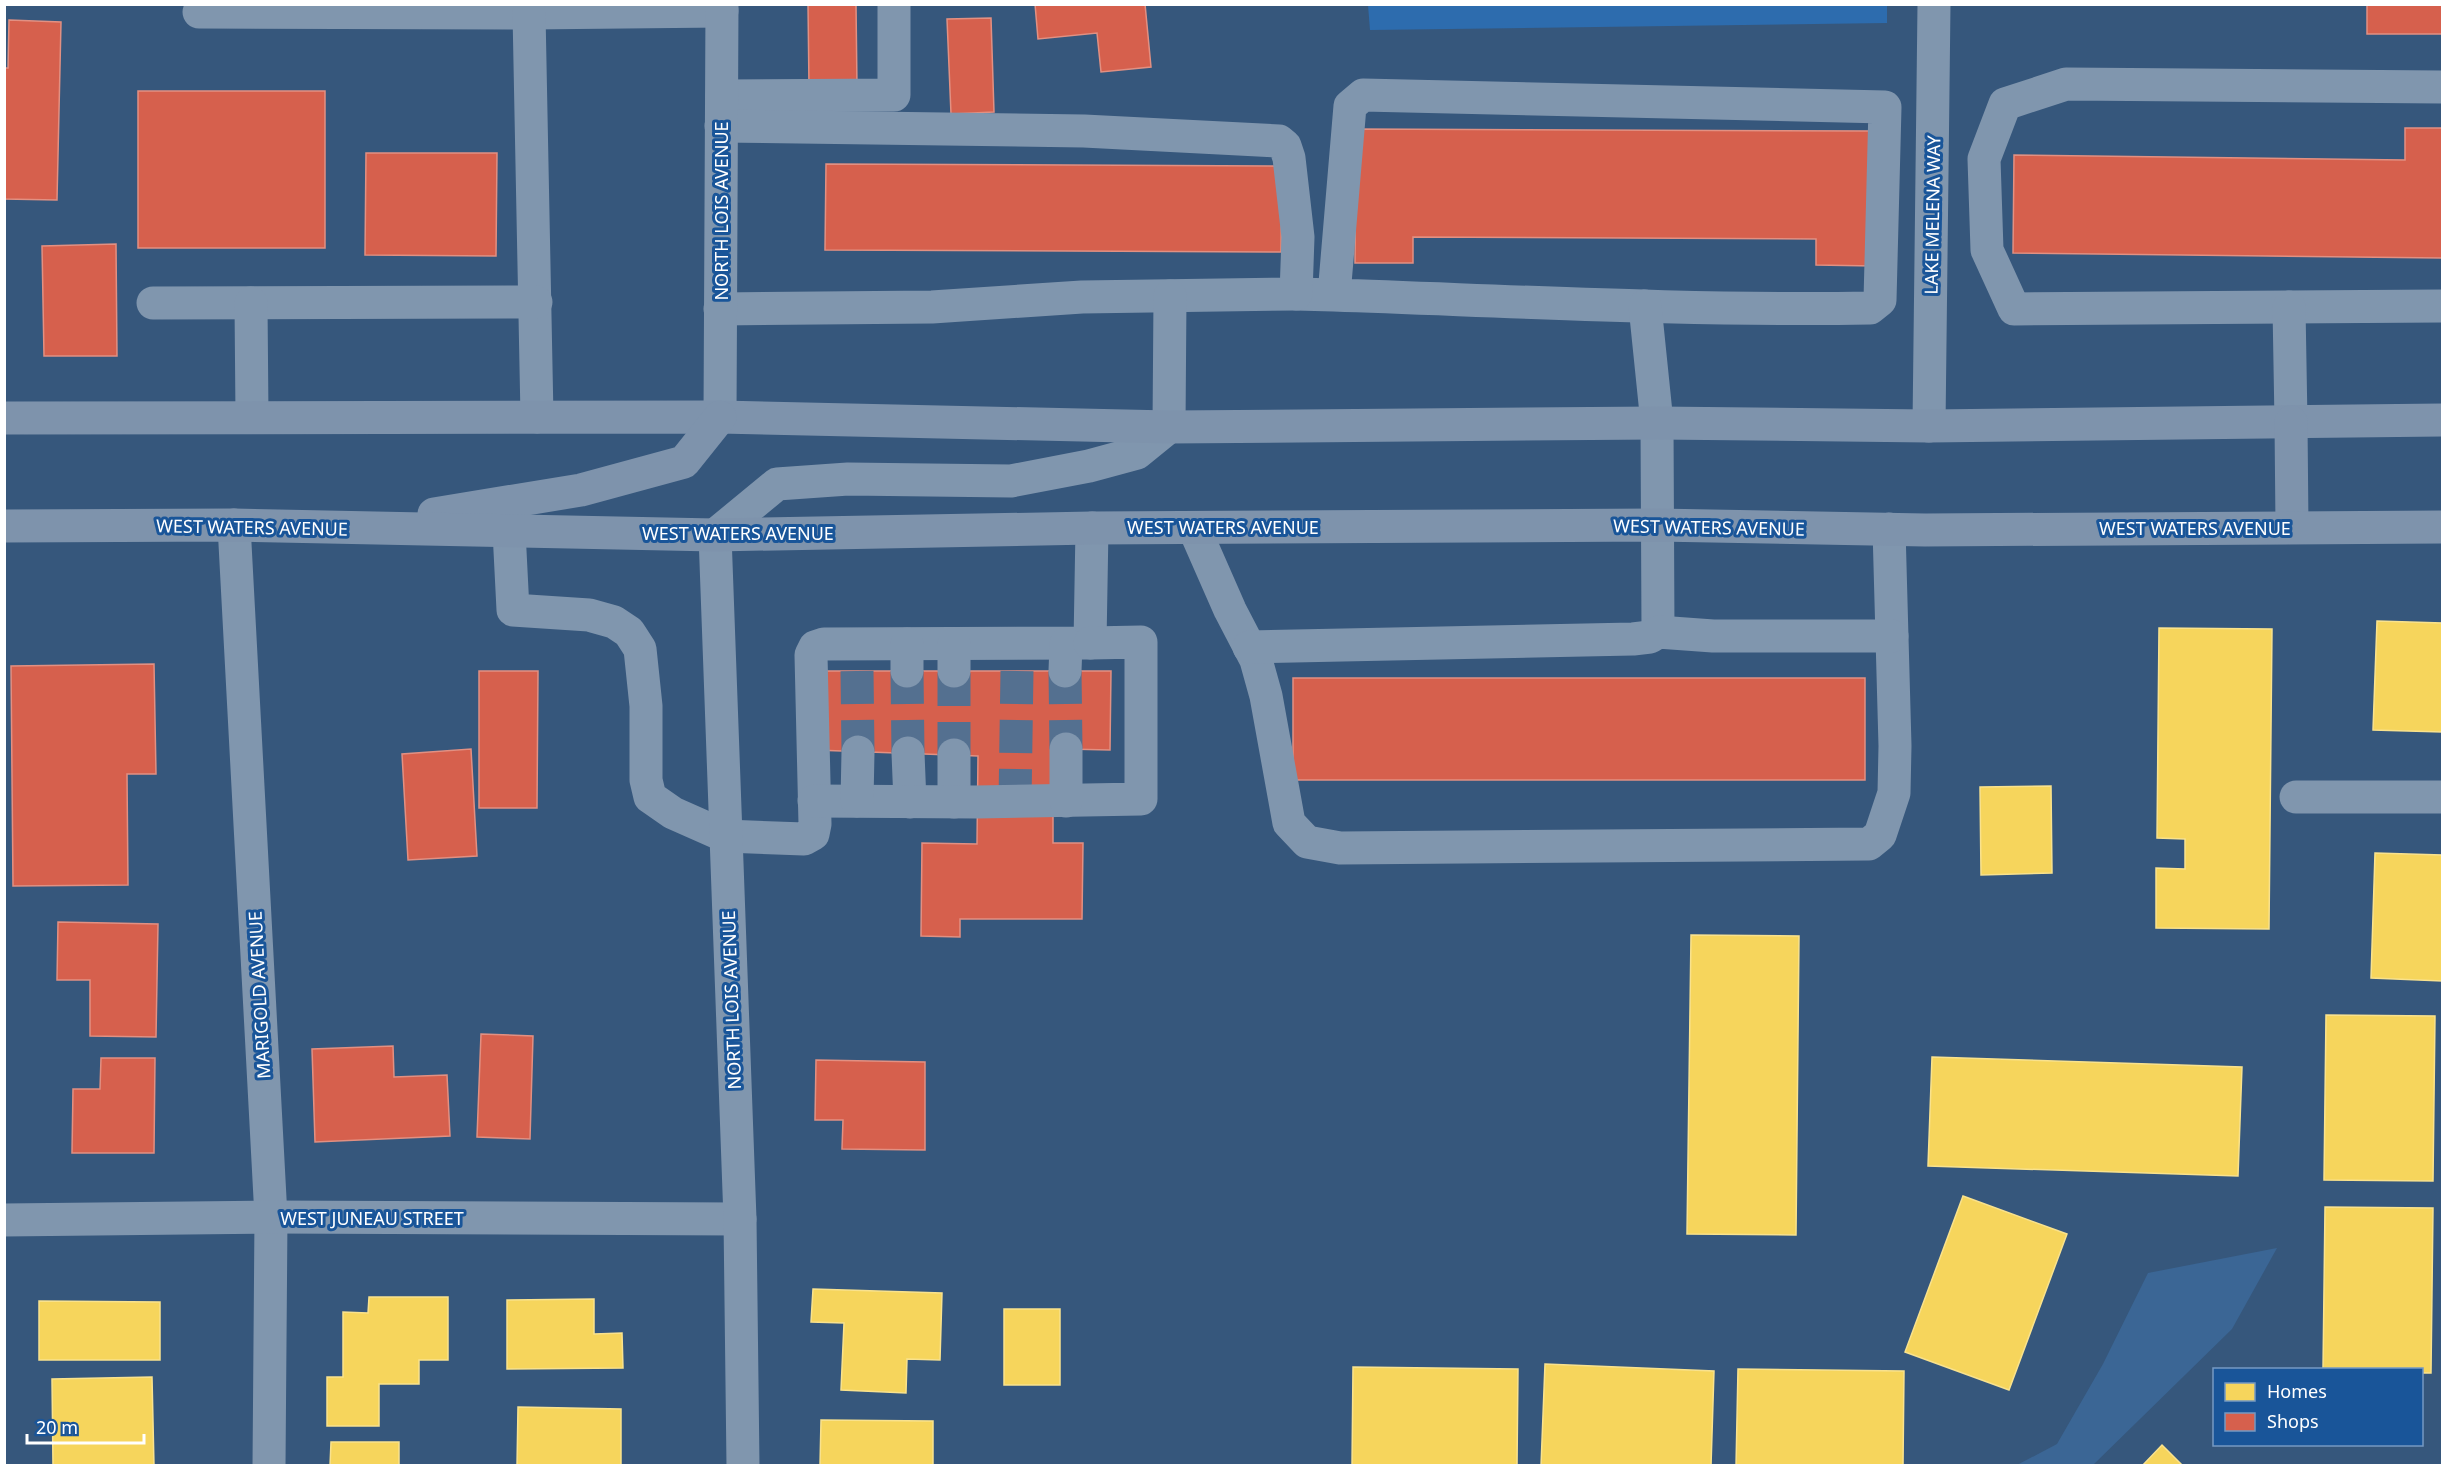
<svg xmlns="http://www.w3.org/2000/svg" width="2447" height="1470" viewBox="0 0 2447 1470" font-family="'Noto Sans',sans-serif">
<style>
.green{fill:#2d6cae}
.water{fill:#3b6695}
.homes{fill:#f6d55c;stroke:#f9e28d;stroke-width:1.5}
.shops{fill:#d6604d;stroke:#e29082;stroke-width:1.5}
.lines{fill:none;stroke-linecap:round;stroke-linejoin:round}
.minor-tunnel{stroke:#547090;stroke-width:33;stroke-dasharray:33 16;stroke-linecap:butt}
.minor{stroke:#8096ae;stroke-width:33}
.major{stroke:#7e93ac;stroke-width:33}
.labels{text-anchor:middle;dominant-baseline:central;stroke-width:6;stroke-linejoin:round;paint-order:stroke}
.street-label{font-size:18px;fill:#fff;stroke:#195599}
</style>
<rect width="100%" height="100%" fill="#36577c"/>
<!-- green -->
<path class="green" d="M1887,5V23L1370,30L1368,5Z"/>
<!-- water -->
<path class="water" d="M2277,1248L2232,1329L2093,1465H2017L2057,1444L2103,1364L2148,1273Z"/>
<!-- homes -->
<g class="homes">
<path d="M2377,621L2442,623V732L2373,730Z"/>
<path d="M2159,628L2272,629L2269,929L2156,928V868L2185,869V839L2157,838Z"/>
<path d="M2051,786L2052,873L1981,875L1980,787Z"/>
<path d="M2375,853L2442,855V981L2371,978Z"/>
<path d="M1691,935L1799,936L1796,1235L1687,1234Z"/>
<path d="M2326,1015L2435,1016L2433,1181L2324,1180Z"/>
<path d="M1932,1057L2242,1067L2238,1176L1928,1166Z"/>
<path d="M1963,1196L2067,1234L2009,1390L1905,1352Z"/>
<path d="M2325,1207L2433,1208L2431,1373H2422V1370H2323Z"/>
<path d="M813,1289L942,1293L940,1360L907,1359L906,1393L841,1390L844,1323L811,1322Z"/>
<path d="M369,1297H448V1360H419V1384H379V1426H327V1377H343V1312L368,1313Z"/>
<path d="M594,1299V1334L622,1333L623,1368L507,1369V1300Z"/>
<path d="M39,1301L160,1302V1360H39Z"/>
<rect x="1004" y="1309" width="56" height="76"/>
<path d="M1545,1364L1714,1371L1711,1466H1541Z"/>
<path d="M1353,1367L1518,1369L1517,1466H1352Z"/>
<path d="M1738,1369L1904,1371L1903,1466H1736Z"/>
<path d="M152,1377L154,1466H53L52,1379Z"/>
<path d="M518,1407L621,1409V1466H517Z"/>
<path d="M821,1420L933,1421V1466H820Z"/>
<path d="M331,1442H399V1466H330Z"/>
<path d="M2162,1445L2183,1466H2142Z"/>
</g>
<!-- shops -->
<g class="shops">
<path d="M808,4H856L857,88H809Z"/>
<path d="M1035,4H1145L1151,67L1101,72L1097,33L1038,39Z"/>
<rect x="2367" y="4" width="75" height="30"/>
<path d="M991,18L994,112L951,114L947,19Z"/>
<path d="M9,20L61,22L57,200L4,199V68H8Z"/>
<rect x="138" y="91" width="187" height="157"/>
<path d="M2405,128H2442V258L2013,253L2014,155L2405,160Z"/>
<path d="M1356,129L1874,131V266L1816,265V239L1413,237V263H1355Z"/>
<path d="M366,153H497L496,256L365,255Z"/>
<path d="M826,164L1282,166L1281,252L825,250Z"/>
<path d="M116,244L117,356H44L42,246Z"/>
<path d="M154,664L156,774H127L128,885L13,886L11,666Z"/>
<path d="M479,671H538L537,808H479Z"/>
<path d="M816,671H1111L1110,750L1066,749L1053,801V843H1083L1082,919H960V937L921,936L922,843L977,844L978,756L815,750Z"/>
<rect x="1293" y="678" width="572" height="102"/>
<path d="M471,749L477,856L408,860L402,754Z"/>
<path d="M58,922L158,924L156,1037L90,1036V980H57Z"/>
<path d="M481,1034L533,1036L530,1139L477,1137Z"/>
<path d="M393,1046L394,1077L447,1075L450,1136L315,1142L312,1049Z"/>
<path d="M101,1058H155L154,1153H72L73,1089H100Z"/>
<path d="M816,1060L925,1062V1150L842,1149L843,1120H815Z"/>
</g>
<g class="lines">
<!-- minor-tunnel -->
<g class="minor-tunnel">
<path d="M857,671L858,752"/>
<path d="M907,671L908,753"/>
<path d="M1065,671L1066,749"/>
<path d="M954,755V671"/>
<path d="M1015,802L1017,671"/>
</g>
<!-- minor -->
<g class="minor">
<path d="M199,12L529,13L722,11"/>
<path d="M529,13L537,417"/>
<path d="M2442,87L2066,84L2005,104L1984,159L1987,250L2014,309L2442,306"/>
<path d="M722,96L894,95V4"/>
<path d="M1296,294L1334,295C1512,301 1691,311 1870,308L1880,300L1885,107L1363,95L1350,106L1334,295"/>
<path d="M153,303L536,302"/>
<path d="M251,303L252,417"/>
<path d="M1645,306L1657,423L1658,632"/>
<path d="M2289,307L2291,422"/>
<path d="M720,309L932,307L1082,297L1296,294L1298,237L1289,158L1285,146L1279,141L1084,131L721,126"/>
<path d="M720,417L722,4"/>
<path d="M1929,426L1934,4"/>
<path d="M234,525L271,1217L269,1466"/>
<path d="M1194,528L1230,610L1256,660L1266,696L1289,823L1307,842L1340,848L1869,844L1880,835L1894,793L1895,746L1889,529"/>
<path d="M509,531L513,610L589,615L614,622L629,632L640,649L646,706V780L650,797L673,813L725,836L804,839L813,834L815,824L811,655L815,647L824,644L1090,643L1092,528"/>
<path d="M907,644V671"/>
<path d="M954,644V671"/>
<path d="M1249,647L1633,639L1650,637L1658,632L1713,636H1892"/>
<path d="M1065,671L1066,644"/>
<path d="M908,753L910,802"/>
<path d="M954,755V802"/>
<path d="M2296,797H2442"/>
<path d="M814,801L977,802L1141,799V642L1090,643"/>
<path d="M857,801L858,752"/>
<path d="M1066,801V749"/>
<path d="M4,1220L271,1217L740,1219"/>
<path d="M743,1466L740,1219L715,535L777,484L848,479L1011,481L1089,466L1137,453L1169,427L1170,296"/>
</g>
<!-- major -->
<g class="major">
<path d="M4,418L720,417L1169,427L1657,423L1929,426L2442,420"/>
<path d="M2291,422L2292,527"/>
<path d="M434,514L581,490L684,462L720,417"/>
<path d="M4,526L234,525L715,535L1092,528L1657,525L1925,530L2442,527"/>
</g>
</g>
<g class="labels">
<!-- street labels -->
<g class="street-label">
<text transform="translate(721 211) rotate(-90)">NORTH LOIS AVENUE</text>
<text transform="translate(1932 215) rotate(-89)">LAKE MELENA WAY</text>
<text transform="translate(252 527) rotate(1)">WEST WATERS AVENUE</text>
<text x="1223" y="527">WEST WATERS AVENUE</text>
<text transform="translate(1709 527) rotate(1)">WEST WATERS AVENUE</text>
<text x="2195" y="528">WEST WATERS AVENUE</text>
<text x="738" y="533">WEST WATERS AVENUE</text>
<text transform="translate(259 995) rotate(-93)">MARIGOLD AVENUE</text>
<text transform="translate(731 1000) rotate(-92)">NORTH LOIS AVENUE</text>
<text x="372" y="1218">WEST JUNEAU STREET</text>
</g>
</g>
<!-- border -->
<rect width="2447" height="1470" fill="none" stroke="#ffffff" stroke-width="12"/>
<!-- legend -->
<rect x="2213" y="1368" width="210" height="78" fill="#195599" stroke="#7599c2" stroke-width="1.5"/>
<rect x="2225" y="1383" width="30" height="18" fill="#f6d55c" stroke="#7599c2" stroke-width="1.5"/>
<text x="2267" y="1398" font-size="18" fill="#ffffff">Homes</text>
<rect x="2225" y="1413" width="30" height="18" fill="#d6604d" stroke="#7599c2" stroke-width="1.5"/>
<text x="2267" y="1428" font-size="18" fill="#ffffff">Shops</text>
<!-- scale -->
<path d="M27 1434v9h117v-9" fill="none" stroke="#ffffff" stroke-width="3"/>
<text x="36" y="1434" font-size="18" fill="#ffffff" stroke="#195599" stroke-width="4.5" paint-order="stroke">20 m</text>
</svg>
